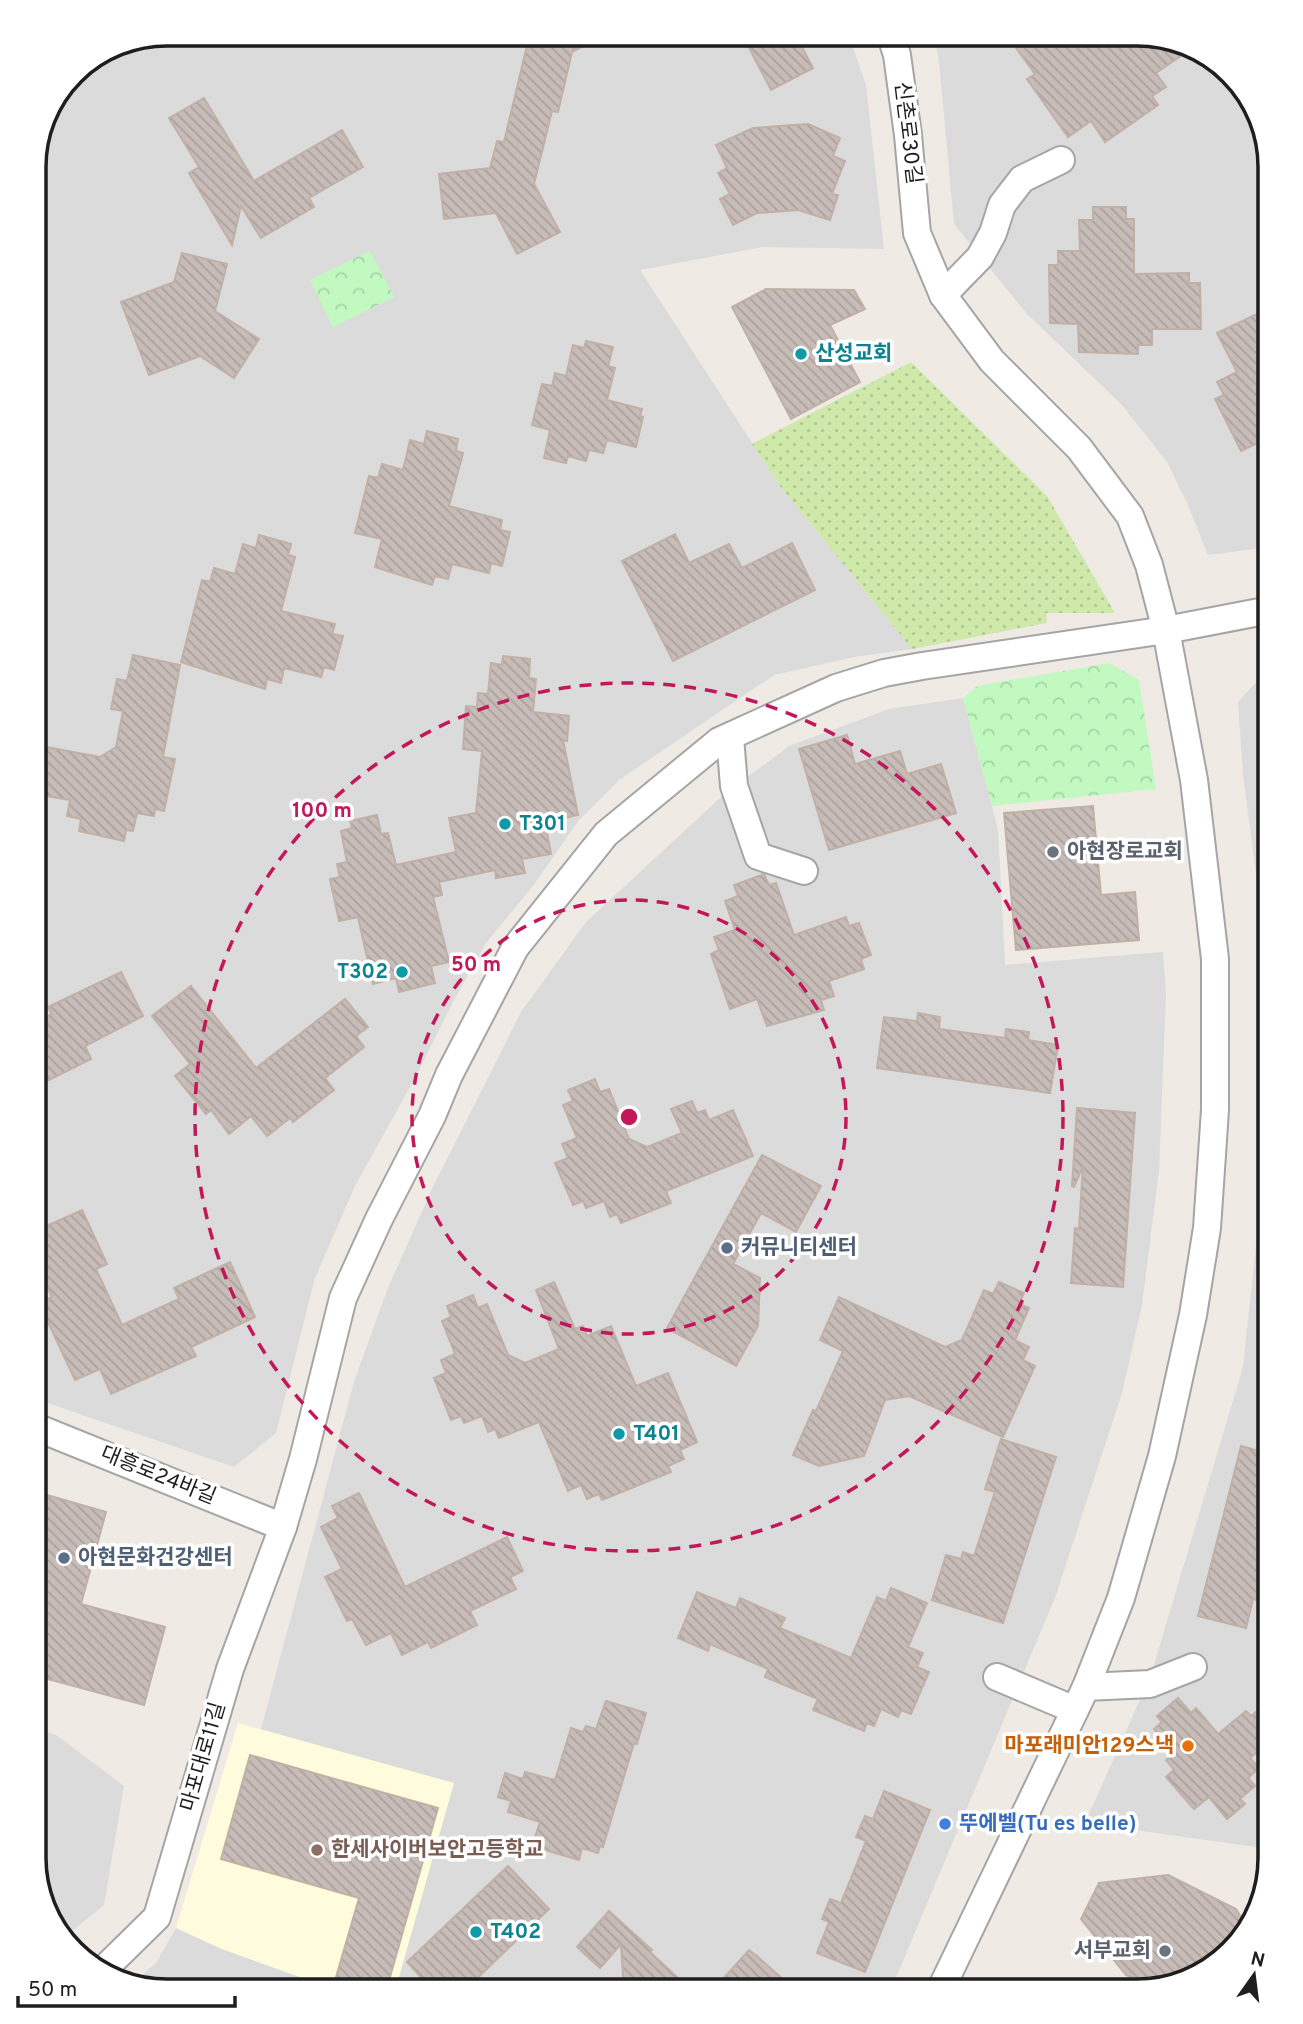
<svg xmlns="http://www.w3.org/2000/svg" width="1303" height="2024" viewBox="0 0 1303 2024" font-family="Overpass,'Noto Sans KR',sans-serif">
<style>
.residential{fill:#dcdbdb}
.education{fill:#fffcdd}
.park{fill:url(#park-crowns)}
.garden{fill:url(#garden-dots)}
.building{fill:url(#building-back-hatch);stroke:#c1b0a6;stroke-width:2}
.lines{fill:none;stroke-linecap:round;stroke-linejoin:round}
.minor-casing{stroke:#a5a5a5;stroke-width:30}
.minor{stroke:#fff;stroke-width:26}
.ring{fill:none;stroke:#c2185b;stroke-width:3.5;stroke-dasharray:12 9}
.culture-dot{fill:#0f9aa8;stroke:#fff;stroke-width:2.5}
.worship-dot{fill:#6b7280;stroke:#fff;stroke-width:2.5}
.service-dot{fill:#5c6f8a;stroke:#fff;stroke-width:2.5}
.food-dot{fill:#e8710a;stroke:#fff;stroke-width:2.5}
.shop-dot{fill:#3f7fe0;stroke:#fff;stroke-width:2.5}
.education-dot{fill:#8d6e63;stroke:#fff;stroke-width:2.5}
.labels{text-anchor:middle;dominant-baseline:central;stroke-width:7;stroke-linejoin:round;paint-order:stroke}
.street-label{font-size:21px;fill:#1e1e1e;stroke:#fff}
.culture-label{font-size:21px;font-weight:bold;fill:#0d838f;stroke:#fff;text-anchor:start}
.worship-label{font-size:21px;font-weight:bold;fill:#5b616d;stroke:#fff;text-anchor:start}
.service-label{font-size:21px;font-weight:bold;fill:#4e5e75;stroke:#fff;text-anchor:start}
.food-label{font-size:21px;font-weight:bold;fill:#c56008;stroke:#fff;text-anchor:end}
.shop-label{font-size:21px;font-weight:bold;fill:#366cbe;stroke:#fff;text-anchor:start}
.education-label{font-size:21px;font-weight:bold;fill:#785e54;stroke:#fff;text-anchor:start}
.rim{fill:none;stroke:#1e1e1e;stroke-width:3.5}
.centre{fill:#c2185b;stroke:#fff;stroke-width:3.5}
.ring-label{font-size:21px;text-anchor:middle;font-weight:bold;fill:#c2185b;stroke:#fff;stroke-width:7;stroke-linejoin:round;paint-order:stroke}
</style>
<defs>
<pattern id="park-crowns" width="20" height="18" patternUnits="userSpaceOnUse" patternTransform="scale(1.75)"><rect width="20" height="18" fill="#c1f9c1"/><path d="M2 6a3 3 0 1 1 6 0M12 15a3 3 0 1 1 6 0" fill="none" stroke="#a5d5a5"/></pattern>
<pattern id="garden-dots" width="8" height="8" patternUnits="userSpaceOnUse" patternTransform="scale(1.75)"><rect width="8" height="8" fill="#cee9aa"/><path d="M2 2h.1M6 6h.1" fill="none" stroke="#b0c792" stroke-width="1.8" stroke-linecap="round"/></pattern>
<pattern id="building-back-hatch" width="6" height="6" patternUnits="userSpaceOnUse" patternTransform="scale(1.75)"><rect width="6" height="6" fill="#c7bcb7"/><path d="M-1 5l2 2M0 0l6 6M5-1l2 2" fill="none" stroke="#aaa19d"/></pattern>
</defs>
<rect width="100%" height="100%" fill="#efeae4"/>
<!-- residential -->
<g class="residential">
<path d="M167,33H848L866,85L884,249L763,247L640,270L780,486L912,649L854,657L774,675L619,780L579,820L533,886L486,943L453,1002L415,1078L355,1186L315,1278L276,1433L234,1467L33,1398L34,158L73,72L116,43Z"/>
<path d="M934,34H1145L1210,56L1256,107L1270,167V547L1208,555L1188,505L1167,462L1121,404L1027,314L954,224L939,61Z"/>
<path d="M1270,667V983L1243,774L1238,702Z"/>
<path d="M963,698L998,829L1005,965L1163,952L1166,994L1159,1171L1142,1305L1122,1393L1056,1595L896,1978L886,1991H395L453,1784L261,1729L354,1382L387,1290L432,1189L521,1012L586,922L720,798L789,746L889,709Z"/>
<path d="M1270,1113V1849L1085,1823L1151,1675L1243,1367Z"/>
<path d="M33,1727L56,1735L124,1786L104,1905L65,1937L47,1917L33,1857Z"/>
<path d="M176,1928L222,1949L338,1991L158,1990L134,1982L156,1963Z"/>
</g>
<!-- education -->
<path class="education" d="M238,1723L454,1783L395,1991H338L222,1949L176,1928Z"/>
<!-- park -->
<g class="park">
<path d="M370,251L394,297L333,327L310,280Z"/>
<path d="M1109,663L1139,680L1156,789L992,806L963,698L977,686Z"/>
</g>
<!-- garden -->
<path class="garden" d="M911,362L1047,496L1115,613H1046L1047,623L912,649L780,486L752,444Z"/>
<!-- building -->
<g class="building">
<path d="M530,33H607L572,52L558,112L552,111L534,184L560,232L517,254L496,213L444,219L439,174L490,168L497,141L504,142Z"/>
<path d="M742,34H795L813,68L771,90Z"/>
<path d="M1006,34H1102L1125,36L1128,34H1145L1191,49L1156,73L1166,87L1152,96L1158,105L1105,142L1091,121L1068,137L1027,79L1035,74Z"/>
<path d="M204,98L254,181L342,130L363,167L309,198L314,207L261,238L241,206L232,245L189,173L199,167L169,118Z"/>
<path d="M808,124L840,138L833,156L845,161L832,194L838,195L830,220L798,210L757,213L733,225L720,199L730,194L718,173L727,168L716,145L753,128Z"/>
<path d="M1093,207H1126V219H1134V274L1189,273V283H1200L1201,329H1152V345H1138V354L1079,352L1078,324L1050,323L1049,265H1058V251H1080L1079,220H1093Z"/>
<path d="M182,253L227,264L215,311L259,339L234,378L200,356L149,375L121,302L174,282Z"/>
<path d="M766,289L854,290L865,309L830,325L860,382L791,419L732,307Z"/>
<path d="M1259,313L1270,334V437L1241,451L1215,399L1224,395L1217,382L1237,372L1217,333Z"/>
<path d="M586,341L613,347L608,366L615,368L607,400L642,409L640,416L643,417L636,447L607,440L603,453L589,450L586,461L568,456L566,463L544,458L550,430L532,425L542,384L552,386L555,373L566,376L573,345L584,348Z"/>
<path d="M427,431L458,439L456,451L463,453L449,506L502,520L500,530L510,532L502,566L491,563L489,573L452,564L448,579L435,576L432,585L375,567L382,539L355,533L369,476L378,478L382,464L403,470L410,440L424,444Z"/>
<path d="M675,534L689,563L729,544L742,568L792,543L815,590L673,661L622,561Z"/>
<path d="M259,535L291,544L288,555L295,557L281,611L335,624L332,634L343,636L334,670L324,667L321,677L284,668L281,683L267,679L265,689L181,662L202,580L210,582L214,568L235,574L243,544L256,548Z"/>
<path d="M133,655L180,665L163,757L175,759L164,811L155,809L154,816L137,813L133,831L126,830L124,841L79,831L81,819L67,816L70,800L35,794L37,783H33V754L44,756L46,747L100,757L116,747L123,711L111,709L117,679L127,681Z"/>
<path d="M503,656L530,659L529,678L536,679L533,712L569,716L567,741L563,740L578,815L559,819L561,830L547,833L551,854L522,859L525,873L496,878L495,870L439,882L442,895L433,897L449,962L431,966L435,983L399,992L396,978L373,984L358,917L339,921L330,879L340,877L337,864L347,862L341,831L352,828L350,821L377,815L381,834L388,833L396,865L456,852L449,818L476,813L482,751L463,749L466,706L477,707L478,693L488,694L491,663L502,665Z"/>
<path d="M847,735L855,764L900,751L907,774L941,764L956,813L829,850L799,749Z"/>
<path d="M1093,806L1101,895L1135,892L1139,940L1016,950L1004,813Z"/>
<path d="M764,874L769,885L776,883L794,935L846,917L849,926L859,923L871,955L861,959L864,969L829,981L834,996L821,1000L824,1010L767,1026L757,999L730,1009L711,954L719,950L714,937L735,930L725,901L738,896L734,885Z"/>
<path d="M121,972L143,1016L85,1046L91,1059L45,1082L42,1077L33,1081V1036L44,1031L38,1020L52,1014L48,1007Z"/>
<path d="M191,986L256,1068L345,999L368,1027L356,1036L364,1047L325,1078L334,1090L293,1122L290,1118L267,1136L251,1116L229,1134L211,1110L206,1114L175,1076L190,1064L152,1016Z"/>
<path d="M918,1013L940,1017L939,1029L1005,1038L1006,1029L1029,1032L1028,1040L1058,1045L1050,1093L877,1068L884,1017L917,1021Z"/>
<path d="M595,1079L600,1092L609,1089L629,1139L647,1147L682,1133L671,1109L692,1101L697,1113L705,1110L709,1120L733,1110L753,1156L666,1191L671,1203L621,1223L617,1214L610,1217L604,1201L586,1208L583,1201L573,1205L555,1163L568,1158L562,1144L577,1138L563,1105L573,1101L568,1090Z"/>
<path d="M1077,1108L1135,1113L1123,1287L1071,1283L1075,1228L1079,1229L1083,1166L1074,1187L1072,1186Z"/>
<path d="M762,1155L821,1186L796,1232L761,1213L733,1264L760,1278L758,1326L736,1366L667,1328Z"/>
<path d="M82,1210L107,1264L96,1269L122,1325L179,1299L174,1288L230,1262L255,1317L191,1347L196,1356L111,1394L100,1369L75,1380L39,1303L52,1297L33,1257V1232Z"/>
<path d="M554,1282L575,1329L583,1326L587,1336L611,1326L636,1386L668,1373L697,1442L680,1450L684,1459L668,1466L671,1472L602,1500L599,1494L587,1499L581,1485L568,1491L539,1422L499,1438L495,1429L488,1432L482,1416L464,1423L461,1416L451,1420L434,1378L446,1373L441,1360L455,1354L442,1321L451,1317L447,1306L473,1295L478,1308L487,1304L508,1355L525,1363L559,1349L536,1290Z"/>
<path d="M999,1282L1024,1293L1019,1304L1029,1308L1015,1340L1029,1347L1023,1360L1035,1366L1003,1437L909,1396L885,1400L864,1456L819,1466L793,1455L813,1410L816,1411L843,1351L820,1340L839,1297L945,1347L962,1340L984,1290L993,1294Z"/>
<path d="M1001,1439L1056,1457L1003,1623L932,1600L946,1555L961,1559L963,1552L974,1556L995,1492L985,1489Z"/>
<path d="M1241,1446L1270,1454V1528L1258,1576L1267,1579L1261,1601L1253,1599L1246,1628L1198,1616Z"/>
<path d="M33,1491L106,1512L81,1604L165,1627L144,1705L33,1675Z"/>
<path d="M359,1493L405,1587L507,1537L523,1571L510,1577L516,1589L470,1611L477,1625L431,1648L428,1642L402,1655L391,1633L366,1645L352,1619L347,1621L325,1577L342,1569L321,1527L338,1518L332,1506Z"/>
<path d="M891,1588L927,1603L908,1647L923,1653L917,1667L929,1672L911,1714L901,1710L898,1717L881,1709L874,1726L867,1723L864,1731L813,1710L818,1699L765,1677L768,1669L710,1644L708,1651L678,1638L697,1592L736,1608L740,1598L785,1618L780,1628L851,1658L877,1597L886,1601Z"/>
<path d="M1178,1698L1191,1713L1196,1708L1218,1734L1246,1711L1251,1716L1270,1700V1741L1250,1758L1259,1768L1248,1778L1255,1786L1240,1799L1245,1804L1227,1819L1209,1797L1194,1809L1166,1777L1174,1770L1166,1760L1174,1753L1154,1729L1162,1722L1157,1716Z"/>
<path d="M606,1701L646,1713L637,1744L634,1743L603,1847L600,1846L598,1853L582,1848L579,1860L532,1846L540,1822L508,1812L511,1801L498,1797L505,1773L523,1779L525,1772L555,1780L571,1728L583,1732L586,1726L596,1729Z"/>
<path d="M250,1755L438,1808L386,1991H358L334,1984L359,1898L221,1859Z"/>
<path d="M884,1791L930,1810L865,1972L817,1953L829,1922L822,1919L830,1899L841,1903L866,1841L856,1837L865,1816L873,1819Z"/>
<path d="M508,1866L549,1909L464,1991H445L432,1977L426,1983L407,1962Z"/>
<path d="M1168,1875L1236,1909L1248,1928L1196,1977L1154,1987L1126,1975L1081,1919L1099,1883Z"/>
<path d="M609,1911L652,1950L650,1952L692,1991H624L621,1944L600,1968L577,1947Z"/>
<path d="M749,1950L757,1956L796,1991H712Z"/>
</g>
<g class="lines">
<defs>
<g id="minor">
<path d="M890,33L897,55L908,135L917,233L943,295L992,361L1079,448L1130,516L1149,565L1166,630L1194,780L1215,959V1110L1207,1228L1193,1315L1162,1456L1121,1598L1086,1687L940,1991"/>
<path d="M943,295L980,257L993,233L1002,205L1022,179L1061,160"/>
<path d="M730,737L734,786L758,856L804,871"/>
<path d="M33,1426L283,1527"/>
<path d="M997,1677L1075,1710"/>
<path d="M1086,1687L1150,1684L1193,1667"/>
<path d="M102,1971L157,1917L230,1669L283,1527L303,1459L343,1298L379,1219L432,1116L449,1075L515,948L606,834L719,741L836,688L884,673L922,666L1166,630L1270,610"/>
</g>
</defs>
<!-- minor casing -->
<use href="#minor" class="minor-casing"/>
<!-- minor -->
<use href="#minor" class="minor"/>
</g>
<!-- distance rings -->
<g class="ring">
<circle cx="629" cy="1117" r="217"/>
<circle cx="629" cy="1117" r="434"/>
</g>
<!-- markers -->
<g class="culture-dot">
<circle cx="801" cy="354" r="7"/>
<circle cx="505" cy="824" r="7"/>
<circle cx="402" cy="972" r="7"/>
<circle cx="619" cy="1434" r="7"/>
<circle cx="476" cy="1932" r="7"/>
</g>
<g class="worship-dot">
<circle cx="1053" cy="852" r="7"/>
<circle cx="1165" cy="1951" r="7"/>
</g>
<g class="service-dot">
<circle cx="727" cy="1248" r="7"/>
<circle cx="64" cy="1558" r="7"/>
</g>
<circle class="food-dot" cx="1188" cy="1746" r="7"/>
<circle class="shop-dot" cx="945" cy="1824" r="7"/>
<circle class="education-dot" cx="317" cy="1850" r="7"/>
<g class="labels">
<!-- street labels -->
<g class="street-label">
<text transform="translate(907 133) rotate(83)">신촌로30길</text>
<text transform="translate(158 1476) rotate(22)">대흥로24바길</text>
<text transform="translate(204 1757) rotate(-74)">마포대로11길</text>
</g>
<!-- culture labels -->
<g class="culture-label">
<text x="815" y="354">산성교회</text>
<text x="519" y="824">T301</text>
<text x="388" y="972" text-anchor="end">T302</text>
<text x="633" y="1434">T401</text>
<text x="490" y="1932">T402</text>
</g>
<!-- worship labels -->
<g class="worship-label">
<text x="1067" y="852">아현장로교회</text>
<text x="1151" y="1951" text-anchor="end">서부교회</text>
</g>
<!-- service labels -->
<g class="service-label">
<text x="741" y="1248">커뮤니티센터</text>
<text x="78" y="1558">아현문화건강센터</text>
</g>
<!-- food labels -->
<g class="food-label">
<text x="1174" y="1746">마포래미안129스낵</text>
</g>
<!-- shop labels -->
<g class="shop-label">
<text x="959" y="1824">뚜에벨(Tu es belle)</text>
</g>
<!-- education labels -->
<g class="education-label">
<text x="331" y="1850">한세사이버보안고등학교</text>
</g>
</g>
<!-- crop -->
<path d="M0 0H1303V2024H0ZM167 46H1137A121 121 0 0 1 1258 167V1858A121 121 0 0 1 1137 1979H167A121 121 0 0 1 46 1858V167A121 121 0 0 1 167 46Z" fill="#fff" fill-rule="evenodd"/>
<path class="rim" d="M167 46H1137A121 121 0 0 1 1258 167V1858A121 121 0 0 1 1137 1979H167A121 121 0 0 1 46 1858V167A121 121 0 0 1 167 46Z"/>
<circle cx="629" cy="1117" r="10" class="centre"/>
<g class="ring-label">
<text x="322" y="817">100 m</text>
<text x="476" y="971">50 m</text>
</g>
<!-- north arrow -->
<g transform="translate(1254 1975) rotate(14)" stroke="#ffffff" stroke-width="5" paint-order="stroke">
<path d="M0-5L12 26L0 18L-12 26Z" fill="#1e1e1e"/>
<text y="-10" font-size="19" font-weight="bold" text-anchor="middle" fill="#1e1e1e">N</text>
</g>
<!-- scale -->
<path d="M18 1996v10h217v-10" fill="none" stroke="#1e1e1e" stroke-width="3.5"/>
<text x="28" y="1996" font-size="21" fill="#1e1e1e" stroke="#ffffff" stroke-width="5" paint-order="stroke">50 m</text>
</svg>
